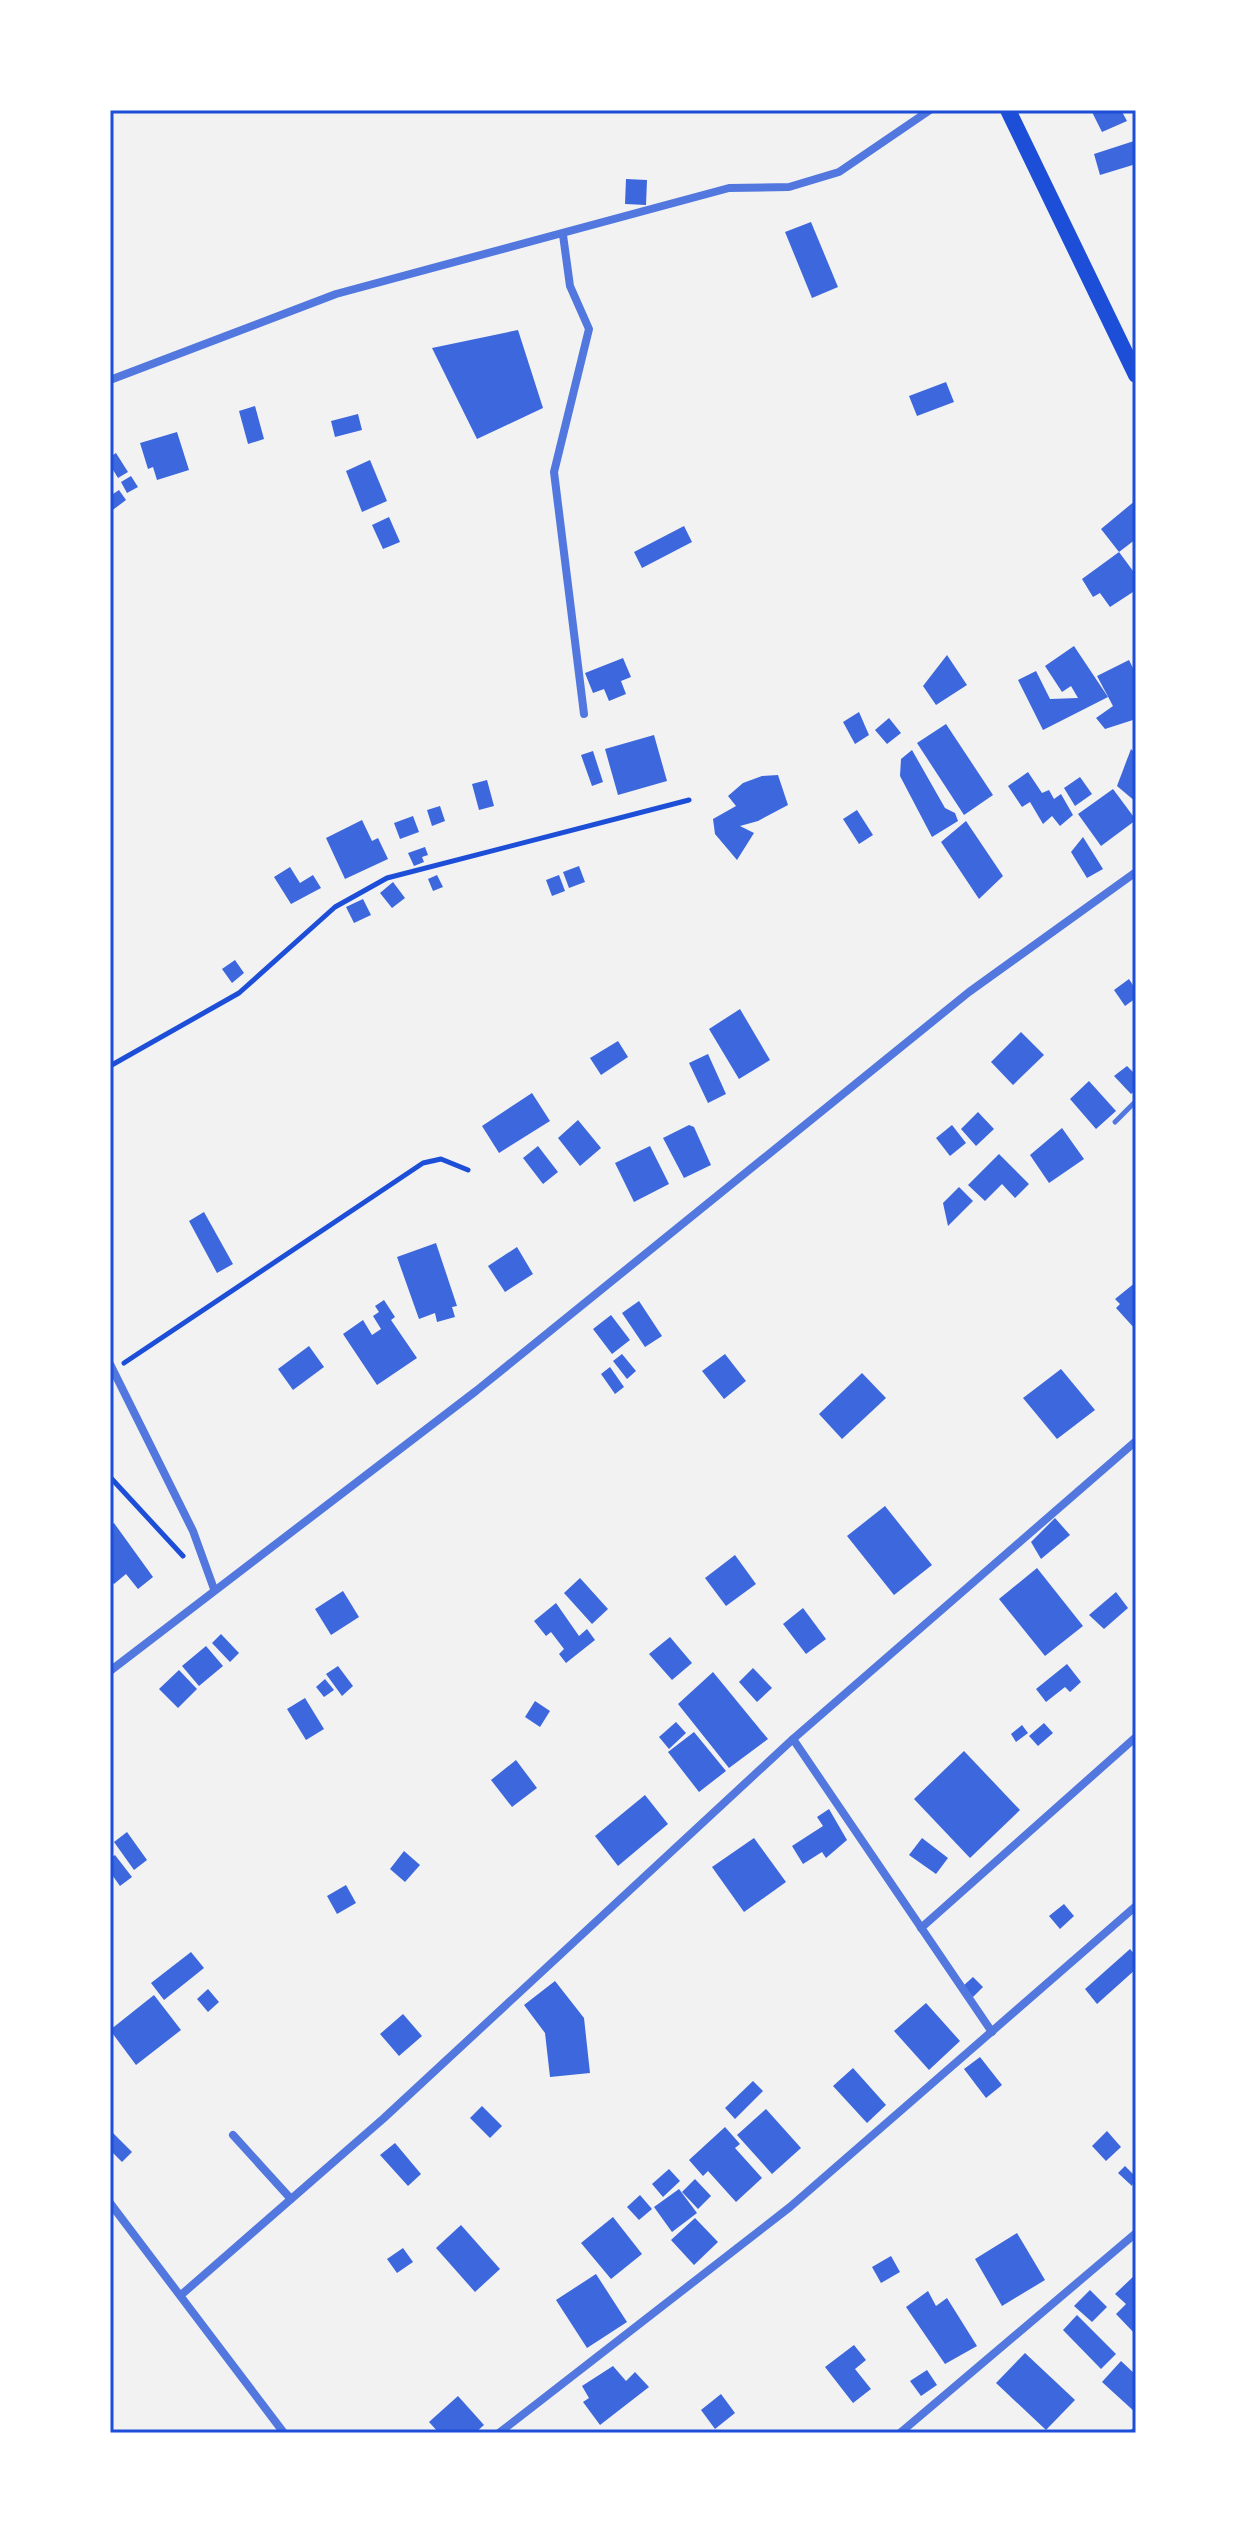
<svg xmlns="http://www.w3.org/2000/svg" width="1246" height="2543" viewBox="0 0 1246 2543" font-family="'Varela Round',sans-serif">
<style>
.building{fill:#3d67dc}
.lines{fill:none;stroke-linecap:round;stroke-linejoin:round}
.path{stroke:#1d4ed8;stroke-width:5}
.service{stroke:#5277de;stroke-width:5}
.minor{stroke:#5277de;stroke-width:8}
.primary{stroke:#1d4ed8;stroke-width:16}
.neatline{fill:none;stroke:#1d4ed8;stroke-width:3}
</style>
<rect width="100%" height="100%" fill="#f2f2f2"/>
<!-- building -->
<g class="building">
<path d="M1095,110H1121L1127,121L1102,132L1092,112Z"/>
<path d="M1134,141L1136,164L1100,175L1094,154Z"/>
<path d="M626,179L647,180L646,205L625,204Z"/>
<path d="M811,222L838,287L812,298L785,232Z"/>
<path d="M518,330L543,408L477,439L432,348Z"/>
<path d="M946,382L954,402L917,416L909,396Z"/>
<path d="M255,406L264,439L248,444L239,411Z"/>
<path d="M358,414L362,430L335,437L331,421Z"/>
<path d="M177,432L189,470L157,480L153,467L148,469L140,443Z"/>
<path d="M116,453L128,472L118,478L110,465V457Z"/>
<path d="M370,460L387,501L362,512L346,471Z"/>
<path d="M131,476L138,487L127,493L121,482Z"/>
<path d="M119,490L126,500L110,512V496Z"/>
<path d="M1136,500V539L1119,552L1101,529Z"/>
<path d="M389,517L400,542L383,549L372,525Z"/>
<path d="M684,526L692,542L642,568L634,552Z"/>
<path d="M1119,552L1136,575V590L1110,607L1100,593L1093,597L1082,579Z"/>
<path d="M1074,646L1108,697L1043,730L1018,680L1036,671L1050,699L1078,698L1071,686L1062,692L1045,666Z"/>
<path d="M947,655L967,685L936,705L923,686Z"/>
<path d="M623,658L631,677L621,681L626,694L609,701L604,689L593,693L585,673Z"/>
<path d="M1129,660L1136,674V719L1105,729L1096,718L1113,706L1097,676Z"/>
<path d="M859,712L869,735L855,744L843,722Z"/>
<path d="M889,718L901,733L887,744L875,730Z"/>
<path d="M946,724L993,795L964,815L917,743Z"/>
<path d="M654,735L667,781L618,795L605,749Z"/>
<path d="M1131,749L1136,754V802L1117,786Z"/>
<path d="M912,750L945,808L955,813L958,821L932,837L900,776L901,759Z"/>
<path d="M593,751L603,782L592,786L581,755Z"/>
<path d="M1028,772L1042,793L1049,790L1054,799L1061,794L1073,815L1060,826L1052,816L1043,824L1030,802L1022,807L1008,786Z"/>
<path d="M778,775L788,805L758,821L740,826L754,833L737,860L715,834L713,819L736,806L728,796L743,783L762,776Z"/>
<path d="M1080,777L1092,794L1075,806L1064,788Z"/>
<path d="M487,780L494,806L479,810L472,784Z"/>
<path d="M1113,789L1136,820L1101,846L1078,814Z"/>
<path d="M440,806L445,821L432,826L427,810Z"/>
<path d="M857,810L873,835L859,844L843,819Z"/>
<path d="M413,816L419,832L400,839L394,823Z"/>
<path d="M362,820L372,841L378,838L388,859L345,879L326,838Z"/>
<path d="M966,821L1003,876L979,899L941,842Z"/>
<path d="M1083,837L1103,869L1087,878L1071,852Z"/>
<path d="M425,847L428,855L422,857L424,862L414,866L408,853Z"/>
<path d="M579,866L585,882L569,888L563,872Z"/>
<path d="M290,867L300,883L313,875L321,888L291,904L274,877Z"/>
<path d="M437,875L443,887L433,891L428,879Z"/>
<path d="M559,875L565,891L552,896L546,880Z"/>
<path d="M393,882L405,898L392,908L380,893Z"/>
<path d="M363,899L371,915L354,923L346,907Z"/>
<path d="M235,960L244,973L232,983L222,969Z"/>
<path d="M1129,979L1136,990V998L1125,1006L1114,990Z"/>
<path d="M740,1009L770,1060L739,1079L709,1029Z"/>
<path d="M1021,1032L1044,1055L1013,1085L991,1062Z"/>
<path d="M618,1041L628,1057L601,1075L590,1058Z"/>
<path d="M708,1054L726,1094L708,1103L689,1063Z"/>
<path d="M1127,1066L1136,1075V1090L1131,1094L1114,1076Z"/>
<path d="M1089,1081L1116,1111L1096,1129L1070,1099Z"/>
<path d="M532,1093L550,1121L499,1153L482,1126Z"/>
<path d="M978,1112L994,1129L976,1146L961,1129Z"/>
<path d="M578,1120L601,1148L580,1166L558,1138Z"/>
<path d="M689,1125L694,1127L711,1165L684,1178L663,1138Z"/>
<path d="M952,1125L966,1143L950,1156L936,1138Z"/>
<path d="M1062,1128L1084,1159L1049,1183L1030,1155Z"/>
<path d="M538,1146L558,1172L543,1184L523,1158Z"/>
<path d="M650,1146L669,1184L634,1202L615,1163Z"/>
<path d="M999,1154L1029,1184L1015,1198L1002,1184L985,1201L968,1185Z"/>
<path d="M959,1187L973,1201L948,1226L943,1203Z"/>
<path d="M204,1212L233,1264L217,1273L189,1221Z"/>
<path d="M436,1243L457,1306L452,1307L455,1317L437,1322L435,1313L419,1319L397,1257Z"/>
<path d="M517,1247L533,1274L505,1292L488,1266Z"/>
<path d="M1136,1282V1330L1116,1308L1120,1304L1115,1299Z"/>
<path d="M384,1300L395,1317L391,1320L417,1358L377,1385L343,1334L363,1320L372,1335L381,1329L373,1316L379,1312L375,1306Z"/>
<path d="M639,1301L662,1336L645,1347L622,1313Z"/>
<path d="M611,1315L630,1340L612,1354L593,1329Z"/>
<path d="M309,1346L324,1367L293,1390L278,1369Z"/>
<path d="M622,1354L636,1371L627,1379L613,1361Z"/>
<path d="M725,1354L746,1381L724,1399L702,1371Z"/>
<path d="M610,1367L624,1387L615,1394L601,1374Z"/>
<path d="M1061,1369L1095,1410L1057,1439L1023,1398Z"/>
<path d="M862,1373L886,1398L842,1439L819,1414Z"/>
<path d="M885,1506L932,1565L894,1595L847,1536Z"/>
<path d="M1055,1518L1070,1535L1041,1559L1031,1542Z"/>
<path d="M114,1523L153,1577L138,1589L126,1574L114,1584L110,1579V1526Z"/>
<path d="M735,1555L756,1584L726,1606L705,1578Z"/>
<path d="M1037,1568L1083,1626L1045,1656L999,1599Z"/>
<path d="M580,1578L608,1609L592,1624L564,1593Z"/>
<path d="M343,1591L359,1617L331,1635L315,1609Z"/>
<path d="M1116,1592L1128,1608L1104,1629L1089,1615Z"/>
<path d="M556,1603L579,1636L587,1629L595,1640L566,1663L559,1654L564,1649L551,1632L546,1636L534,1621Z"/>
<path d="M803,1608L826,1639L806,1654L783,1624Z"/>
<path d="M221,1634L239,1653L230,1662L212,1643Z"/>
<path d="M670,1637L692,1663L672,1680L649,1654Z"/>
<path d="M206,1646L223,1666L199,1686L182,1666Z"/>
<path d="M1067,1664L1081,1682L1070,1692L1065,1687L1046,1702L1036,1689Z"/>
<path d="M338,1666L353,1686L342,1696L326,1674Z"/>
<path d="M753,1668L772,1688L757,1702L739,1682Z"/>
<path d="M179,1670L197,1689L178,1708L159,1689Z"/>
<path d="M713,1672L768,1739L729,1768L678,1704Z"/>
<path d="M325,1679L334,1690L324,1697L316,1687Z"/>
<path d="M305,1698L324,1729L306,1740L287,1709Z"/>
<path d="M535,1701L550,1711L540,1727L525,1717Z"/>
<path d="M676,1722L686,1733L669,1749L659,1737Z"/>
<path d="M1044,1723L1053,1733L1038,1746L1029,1736Z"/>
<path d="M1022,1725L1028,1733L1016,1742L1011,1734Z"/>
<path d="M694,1732L726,1771L699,1792L668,1752Z"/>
<path d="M964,1751L1020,1810L970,1858L914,1799Z"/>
<path d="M516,1760L537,1788L512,1807L491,1780Z"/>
<path d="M645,1795L668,1824L618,1866L595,1836Z"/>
<path d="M829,1809L847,1840L826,1858L822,1852L803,1864L792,1846L823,1826L817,1817Z"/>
<path d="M127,1832L147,1860L134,1870L114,1842Z"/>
<path d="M754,1838L786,1882L744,1912L712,1867Z"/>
<path d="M922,1838L948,1858L936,1874L909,1855Z"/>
<path d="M404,1851L420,1865L405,1882L390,1869Z"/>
<path d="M115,1855L132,1877L120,1886L110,1872V1858Z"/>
<path d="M346,1885L356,1903L337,1914L327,1896Z"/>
<path d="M1064,1904L1074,1916L1060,1929L1049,1916Z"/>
<path d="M1130,1949L1136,1956V1969L1097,2004L1085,1989Z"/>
<path d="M191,1952L204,1968L164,2000L151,1983Z"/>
<path d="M973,1977L983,1987L973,1997L963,1986Z"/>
<path d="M555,1981L584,2018L590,2073L550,2077L545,2033L524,2005Z"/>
<path d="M208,1989L219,2002L208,2012L197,1999Z"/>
<path d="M154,1995L181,2030L136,2065L110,2030Z"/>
<path d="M926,2003L960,2041L929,2070L894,2031Z"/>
<path d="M403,2014L422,2036L399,2056L380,2034Z"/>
<path d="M980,2057L1002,2085L986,2098L964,2069Z"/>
<path d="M853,2068L886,2105L867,2123L833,2086Z"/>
<path d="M753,2081L763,2091L735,2119L725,2108Z"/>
<path d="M482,2106L502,2126L490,2138L470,2118Z"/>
<path d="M766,2109L801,2148L772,2174L737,2135Z"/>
<path d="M725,2127L740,2144L735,2148L762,2178L736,2202L708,2171L703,2176L689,2160Z"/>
<path d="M110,2130L132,2152L122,2162L110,2150Z"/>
<path d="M1107,2131L1121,2147L1106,2161L1092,2146Z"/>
<path d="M395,2143L421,2174L408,2186L380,2155Z"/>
<path d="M1125,2166L1136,2177L1132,2186L1118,2173Z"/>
<path d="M669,2169L680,2181L663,2197L652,2184Z"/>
<path d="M695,2179L711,2196L698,2209L682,2192Z"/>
<path d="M679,2189L697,2213L672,2232L654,2207Z"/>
<path d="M640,2195L652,2209L639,2220L627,2207Z"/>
<path d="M613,2217L642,2254L611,2279L581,2243Z"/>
<path d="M695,2218L718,2242L694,2265L671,2240Z"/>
<path d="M461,2225L500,2269L475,2292L436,2248Z"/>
<path d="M1017,2233L1045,2280L1002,2306L975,2259Z"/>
<path d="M403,2248L413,2262L397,2273L387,2259Z"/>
<path d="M891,2256L900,2272L881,2283L872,2267Z"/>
<path d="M596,2274L627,2322L587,2348L556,2300Z"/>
<path d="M1136,2274V2335L1116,2314L1126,2304L1115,2294Z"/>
<path d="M1090,2290L1107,2307L1092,2322L1074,2306Z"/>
<path d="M928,2291L936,2306L947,2298L977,2346L945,2364L906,2307Z"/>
<path d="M1077,2315L1116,2354L1101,2369L1063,2330Z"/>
<path d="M854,2345L866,2360L855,2369L871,2389L853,2403L825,2367Z"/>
<path d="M1025,2353L1075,2400L1046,2430L996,2383Z"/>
<path d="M1121,2361L1136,2375V2413L1102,2382Z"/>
<path d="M613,2366L626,2381L635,2372L649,2387L600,2425L583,2402L589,2398L582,2386Z"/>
<path d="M927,2370L937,2385L921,2396L910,2381Z"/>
<path d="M721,2394L735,2413L715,2429L701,2410Z"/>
<path d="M458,2396L484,2425L475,2433H439L429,2422Z"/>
</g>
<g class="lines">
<!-- path -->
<g class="path">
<path d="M110,1066L239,993L335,907L387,878L689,800"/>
<path d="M124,1363L423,1163L441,1159L468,1170"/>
<path d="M110,1477L183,1556"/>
</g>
<!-- service -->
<path class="service" d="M1115,1122L1136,1101"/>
<!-- minor -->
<g class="minor">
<path d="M563,235L570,286L589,329L554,472L584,714"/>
<path d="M110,380L336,294L729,188L789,187L839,172L930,110"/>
<path d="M110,1364L193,1531L214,1589"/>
<path d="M110,1671L476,1391L969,992L1136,872"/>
<path d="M793,1739L992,2032"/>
<path d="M921,1928L1136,1737"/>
<path d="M233,2135L291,2199"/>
<path d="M110,2203L284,2433"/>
<path d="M181,2295L384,2118L793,1739L1136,1441"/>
<path d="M499,2433L790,2207L1136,1906"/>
<path d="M900,2433L1136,2233"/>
<path d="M1133,2433L1136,2431"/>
</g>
<!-- primary -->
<path class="primary" d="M1008,110L1136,375"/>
</g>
<!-- border -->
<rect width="1246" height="2543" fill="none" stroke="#ffffff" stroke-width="224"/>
<rect x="112" y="112" width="1022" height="2319" class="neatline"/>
</svg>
